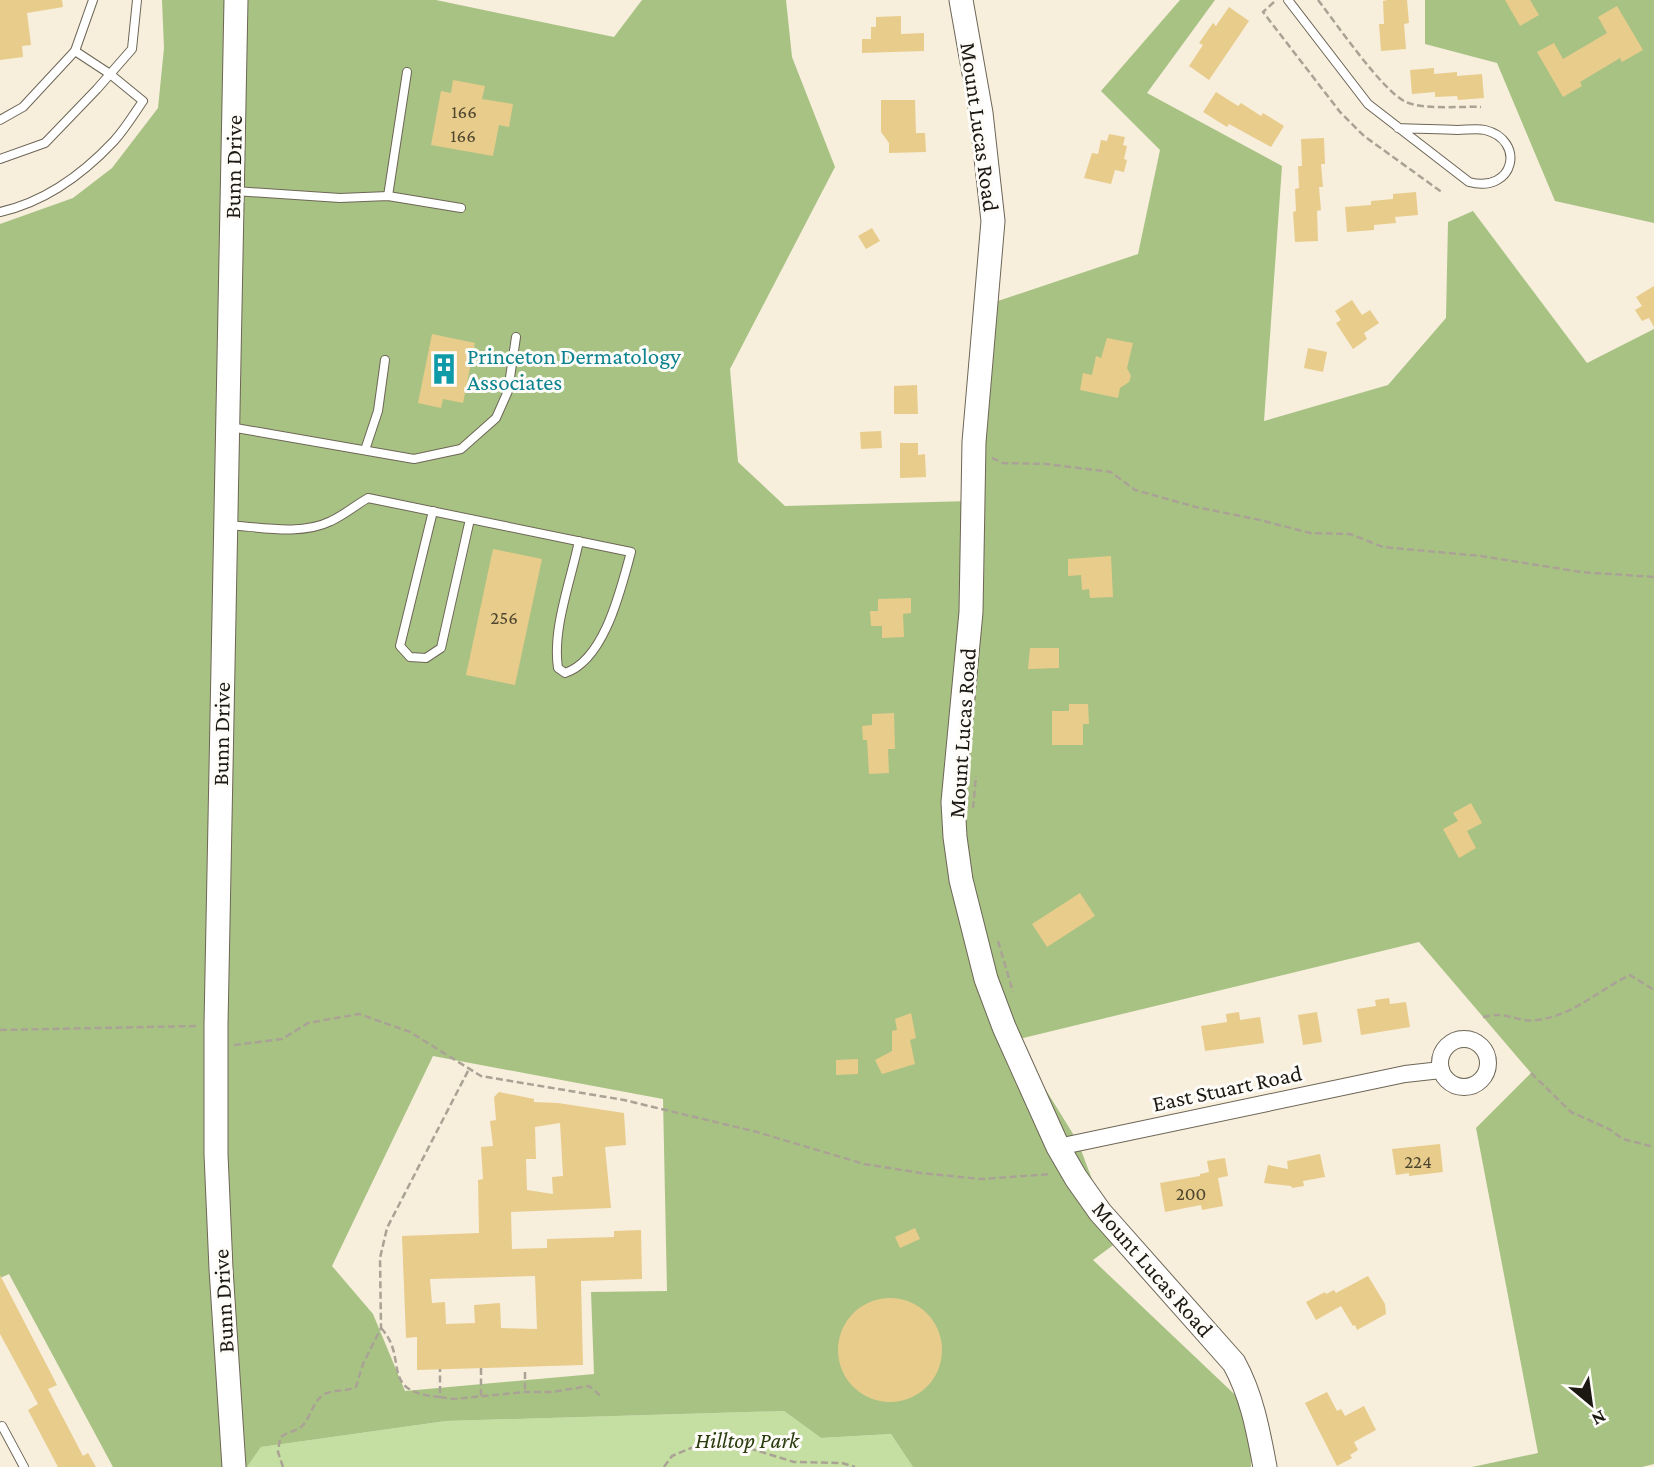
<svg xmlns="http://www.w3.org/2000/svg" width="1654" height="1467" viewBox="0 0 1654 1467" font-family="'Crimson Pro',serif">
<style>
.green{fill:#c5dfa2}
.forest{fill:#a8c284;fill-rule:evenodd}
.building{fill:#e8cc8b;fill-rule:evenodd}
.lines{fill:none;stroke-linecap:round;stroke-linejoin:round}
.lane-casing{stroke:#6d6656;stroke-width:10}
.street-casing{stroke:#6d6656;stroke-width:18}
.secondary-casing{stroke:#6d6656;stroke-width:25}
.path{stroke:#aaa395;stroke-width:2.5;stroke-dasharray:7 3.5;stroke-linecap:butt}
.lane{stroke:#fff;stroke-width:8}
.street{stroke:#fff;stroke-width:16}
.secondary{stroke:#fff;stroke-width:23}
.labels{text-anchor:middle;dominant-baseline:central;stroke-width:6;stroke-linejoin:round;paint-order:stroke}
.number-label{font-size:19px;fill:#4f4630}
.street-label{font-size:23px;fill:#1c1912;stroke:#fefcf9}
.culture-label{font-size:23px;fill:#0d838f;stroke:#fefcf9;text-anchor:start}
.park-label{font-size:23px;font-style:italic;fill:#2a3b0d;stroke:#fefcf9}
</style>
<rect width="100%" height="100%" fill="#f7eedc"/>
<!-- green -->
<path class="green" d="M784,1411L821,1438L891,1434L913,1467H247L261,1447L446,1421Z"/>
<!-- forest -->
<g class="forest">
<path d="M162,0H436L614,37L642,0H786L792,57L835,167L730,369L738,462L785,506L970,501L986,305L1138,254L1160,150L1101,91L1180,0H1215L1147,93L1282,166L1264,421L1388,385L1446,318L1448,222L1473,211L1587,363L1654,329V1464L1642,1467H1472L1538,1453L1476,1128L1531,1073L1419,942L1015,1040L1078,1142L1116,1243L1093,1260L1250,1409L1251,1467H913L891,1434L821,1438L784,1411L446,1421L261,1447L247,1467H113L9,1274L0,1278V224L73,198L112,168L158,108L164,48ZM433,1056L663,1099L667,1291L591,1292L594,1374L405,1391L373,1314L332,1266Z"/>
<path d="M1425,0H1654V223L1555,201L1497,63L1425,44Z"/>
</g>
<!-- building -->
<g class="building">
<path d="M0,0H62L63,7L27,13L31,45L22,46L23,57L0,60Z"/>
<path d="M1387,0H1407L1409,23L1404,24L1406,49L1381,51L1379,24H1384L1383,1Z"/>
<path d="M1505,0H1530L1539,15L1520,26Z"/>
<path d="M1617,6L1643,50L1622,62L1620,58L1580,82L1582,86L1563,97L1537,52L1554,43L1563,59L1607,33L1598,17Z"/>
<path d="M1229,7L1249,21L1209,80L1189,66L1203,45L1199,43L1213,23L1216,26Z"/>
<path d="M901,16V34L924,33V51L862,53V39H871V27H876V17Z"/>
<path d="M1434,68V74L1457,72V76L1482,74L1484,98L1458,100L1457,96L1435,97V92L1412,94L1410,70Z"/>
<path d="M453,80L485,86L482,99L513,104L509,127L499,125L493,156L431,145L441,91L451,93Z"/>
<path d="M1216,92L1238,106L1241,103L1261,116L1263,113L1284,126L1271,147L1229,124L1227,127L1203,112Z"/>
<path d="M881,100H915L916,133H925L926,152L889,153V143L881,132Z"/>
<path d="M1109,134L1125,137L1123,145L1127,146L1124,159L1127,160L1124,172L1115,170L1111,184L1084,178L1092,153L1098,154L1101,140L1107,141Z"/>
<path d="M1324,138L1325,164H1321L1323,187H1319L1321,210L1317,211L1318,241L1295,242L1293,212L1296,211L1295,189L1299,188L1298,166H1302L1301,139Z"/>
<path d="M1416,192L1418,215L1395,217L1396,223L1374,225V230L1347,232L1345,207L1371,205V201L1393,199V194Z"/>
<path d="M872,228L880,241L866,249L858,236Z"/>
<path d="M1654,286V327L1649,318L1642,321L1635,310L1642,306L1636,297Z"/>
<path d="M1352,300L1362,315L1370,310L1379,323L1364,333L1367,339L1353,349L1336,323L1341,320L1335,311Z"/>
<path d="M432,334L475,343L463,403L443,399L441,408L418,403Z"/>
<path d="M1107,338L1133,343L1127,368L1131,376L1129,382L1120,388L1118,398L1080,390L1083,373L1092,375L1096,356L1101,358Z"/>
<path d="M1308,348L1327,352L1323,372L1304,368Z"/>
<path d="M917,385L918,414H894V386Z"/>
<path d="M881,431L882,448L861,449L860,432Z"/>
<path d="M900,443H918V455L925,454L926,477L900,478Z"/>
<path d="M493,549L542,559L515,685L466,675Z"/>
<path d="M1111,556L1113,597L1090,598L1089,589L1082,590L1081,575L1068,576V559Z"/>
<path d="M911,598V613L903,614L904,637L882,638V626H871L870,611H878V599Z"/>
<path d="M1030,648H1059V668L1028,669Z"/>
<path d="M1069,704H1088L1089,724H1083V745H1052V711H1069Z"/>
<path d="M894,713L895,749H888L889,773L869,774L867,740H863L862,726L872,725V714Z"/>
<path d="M1471,803L1482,823L1467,831L1476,848L1459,858L1443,829L1458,821L1453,813Z"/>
<path d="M1080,893L1095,916L1047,947L1032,924Z"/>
<path d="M1389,998L1390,1004L1406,1002L1410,1027L1361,1035L1357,1009L1376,1006L1375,1000Z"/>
<path d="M1239,1012L1240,1020L1260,1017L1264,1043L1205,1051L1201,1026L1227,1022L1226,1014Z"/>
<path d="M1317,1012L1322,1042L1303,1045L1298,1015Z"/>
<path d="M911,1013L916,1038L910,1040L915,1064L882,1074L875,1060L892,1051V1031L897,1030L895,1019Z"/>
<path d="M858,1059V1074L836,1075V1060Z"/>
<path d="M499,1092L534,1099V1102L558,1103L624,1113L626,1145L605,1147L611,1208L511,1212L512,1249L547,1248V1239L614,1237V1231L641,1230L642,1279L581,1281L583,1365L417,1370V1337L406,1338L402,1236L479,1233L478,1180L483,1179L481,1147L493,1146L490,1121L496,1120L494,1097ZM560,1123L563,1176L552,1177L553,1194L527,1190L526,1159H536L535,1127ZM535,1276L537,1329L501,1328L500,1303L474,1305L475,1323L446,1324L445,1302L432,1303L430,1279Z"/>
<path d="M1440,1144L1443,1172L1409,1176V1173L1396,1175L1392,1149Z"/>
<path d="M1320,1154L1325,1177L1303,1181L1304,1186L1292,1188L1291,1186L1264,1183L1268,1165L1288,1169L1287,1161Z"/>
<path d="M1225,1158L1228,1176L1218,1178L1223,1206L1202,1210L1201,1205L1165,1212L1160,1183L1200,1176V1174L1209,1172L1207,1161Z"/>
<path d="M915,1228L920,1239L900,1248L895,1237Z"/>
<path d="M0,1275L57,1385L48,1389L83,1456L88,1453L96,1467H58L28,1410L38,1404L0,1334Z"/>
<path d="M1368,1276L1385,1304L1386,1314L1357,1330L1355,1325L1353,1326L1341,1306L1316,1320L1306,1302L1325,1292L1326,1294L1334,1290L1336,1293Z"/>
<circle cx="890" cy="1350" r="52"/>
<path d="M1327,1392L1337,1411L1341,1409L1345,1416L1364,1406L1376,1430L1354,1442L1358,1450L1350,1455L1352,1458L1337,1466L1305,1403Z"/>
</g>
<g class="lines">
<defs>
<g id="lane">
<path d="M1288,0L1368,104L1469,182C1515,194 1526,140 1485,130C1477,128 1466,130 1458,130C1438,129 1418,129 1398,128"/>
<path d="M0,120L23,107L75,51L93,0"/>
<path d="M0,159L45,143L97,89L132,49L137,0"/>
<path d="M235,191L340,198L388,196L461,208"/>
<path d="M388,196L407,72"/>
<path d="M0,212C45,202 83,174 114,141C125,129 134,114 143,101L110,74L75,51"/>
<path d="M230,427L414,459L461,449L496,418L508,391L516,337"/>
<path d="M365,450L378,411L385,360"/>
<path d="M433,511L400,646L410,657L426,658L441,648L470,519"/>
<path d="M228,525C260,527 301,536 331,521C344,515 356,505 368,498C456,516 544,534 631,552C621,588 605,660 565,673L558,668C552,629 571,580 579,541"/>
<path d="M2,1426L24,1467"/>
</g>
<g id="street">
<circle cx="1464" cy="1063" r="24"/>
<path d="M1058,1147L1405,1074L1441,1070"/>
</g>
<g id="secondary">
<path d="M961,0L981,113L993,221L974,442L971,612L953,802L955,837L961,880L986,979L1004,1027L1058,1147L1076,1178L1100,1212L1234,1363C1252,1396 1258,1430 1265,1467"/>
<path d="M234,1467L221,1269L216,1154V1025L236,0"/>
</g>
</defs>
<!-- lane casing -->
<use href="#lane" class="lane-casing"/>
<!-- street casing -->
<use href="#street" class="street-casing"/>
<!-- secondary casing -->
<use href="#secondary" class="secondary-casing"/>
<!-- path -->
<g class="path">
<path d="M1318,0C1336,23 1383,92 1406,102C1424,110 1461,106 1481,107"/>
<path d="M1274,2L1263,12L1340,112L1364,136L1443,193"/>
<path d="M992,458L1003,463L1046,464L1111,472L1135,490L1196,507L1260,520L1310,533L1350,534L1383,547L1481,556L1581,572L1654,577"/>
<path d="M973,808L976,776"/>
<path d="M998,941L1013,992"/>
<path d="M1483,1017C1488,1016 1494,1015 1499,1015C1512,1016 1523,1022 1537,1020C1572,1016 1599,990 1630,975L1654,990"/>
<path d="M0,1030L196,1026"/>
<path d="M234,1045L282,1039L308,1023L359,1014L410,1032L481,1076L624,1100L757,1132L864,1164L921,1173L981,1179L1051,1174"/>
<path d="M1531,1073L1571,1112L1609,1129L1623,1139L1654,1147"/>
<path d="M381,1328C410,1359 377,1392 440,1397V1369"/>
<path d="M525,1372V1392"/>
<path d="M481,1396V1368"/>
<path d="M440,1397L454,1399L525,1392H552L589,1386L602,1397"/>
<path d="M283,1467L278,1452L280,1438C287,1431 298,1432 304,1424C311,1415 313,1402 323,1395C333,1389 345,1392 356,1387L363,1364L381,1328L380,1258L387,1228L469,1069"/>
<path d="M664,1467L672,1456L691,1448L726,1441L794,1462L842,1463L855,1467"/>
</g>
<!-- lane -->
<use href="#lane" class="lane"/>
<!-- street -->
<use href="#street" class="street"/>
<!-- secondary -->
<use href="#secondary" class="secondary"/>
</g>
<!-- icons -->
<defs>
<symbol id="building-bare" viewBox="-9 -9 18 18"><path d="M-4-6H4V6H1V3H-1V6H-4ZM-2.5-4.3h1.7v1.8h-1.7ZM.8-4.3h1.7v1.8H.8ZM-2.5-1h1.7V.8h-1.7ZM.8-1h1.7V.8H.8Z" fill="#0f9aa8" stroke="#fefcf9" stroke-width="2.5" paint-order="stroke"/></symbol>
</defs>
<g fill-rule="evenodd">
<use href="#building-bare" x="422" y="347" width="44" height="44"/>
</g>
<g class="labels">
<!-- number labels -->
<g class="number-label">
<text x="464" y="111">166</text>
<text x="463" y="135">166</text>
<text x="504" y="617">256</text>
<text x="1418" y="1161">224</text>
<text x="1191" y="1193">200</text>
</g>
<!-- street labels -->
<g class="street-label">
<text transform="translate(980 127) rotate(82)">Mount Lucas Road</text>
<text transform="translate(233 167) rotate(-89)">Bunn Drive</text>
<text transform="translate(962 733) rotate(-86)">Mount Lucas Road</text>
<text transform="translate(221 734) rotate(-89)">Bunn Drive</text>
<text transform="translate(1227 1088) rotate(-12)">East Stuart Road</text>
<text transform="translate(1153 1269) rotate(49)">Mount Lucas Road</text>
<text transform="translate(223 1301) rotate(-93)">Bunn Drive</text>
</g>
<!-- culture labels -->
<g class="culture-label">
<text x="467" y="356">Princeton Dermatology<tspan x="467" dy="26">Associates</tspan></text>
</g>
<!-- park labels -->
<g class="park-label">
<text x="747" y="1440">Hilltop Park</text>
</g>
</g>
<!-- north arrow -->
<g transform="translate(1591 1404) rotate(151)" stroke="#fefcf9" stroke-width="5" paint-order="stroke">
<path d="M0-5L12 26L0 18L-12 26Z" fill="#1c1912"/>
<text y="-10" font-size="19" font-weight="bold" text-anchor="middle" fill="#1c1912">N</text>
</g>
</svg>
